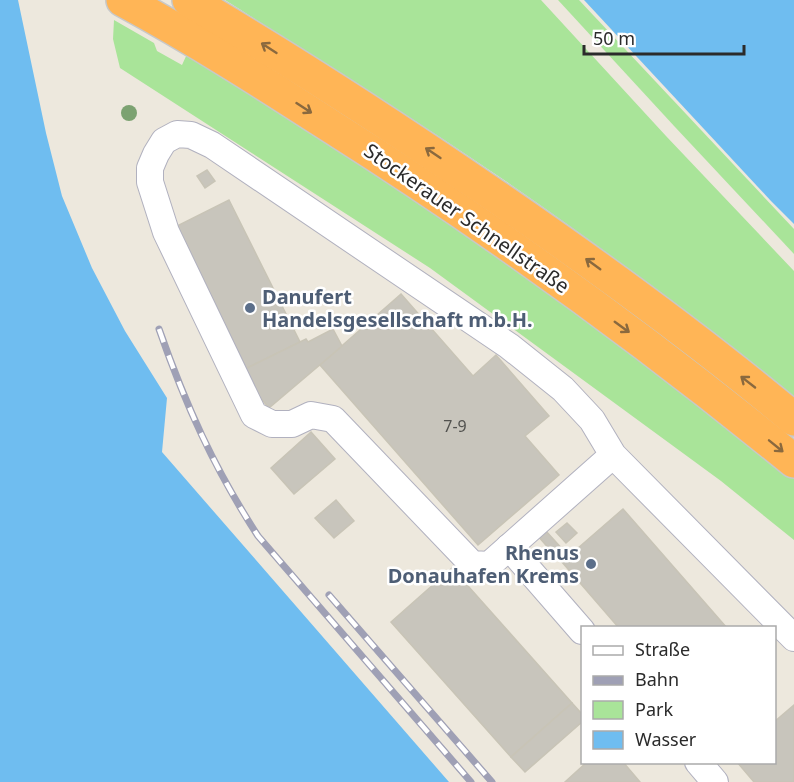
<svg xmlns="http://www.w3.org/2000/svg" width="794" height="782" viewBox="0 0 794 782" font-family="'Noto Sans',sans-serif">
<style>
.green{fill:#a9e499}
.water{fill:#6fbdf0}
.building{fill:#c8c5bc;stroke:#c8c4b6;stroke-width:1.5}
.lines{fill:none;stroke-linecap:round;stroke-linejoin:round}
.minor-casing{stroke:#b1b1bf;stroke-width:28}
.highway-casing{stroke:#c8c8c8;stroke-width:36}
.minor{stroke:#fff;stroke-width:26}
.highway{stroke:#ffb556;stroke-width:33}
.rail-casing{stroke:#9fa0b5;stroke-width:7}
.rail{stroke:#fff;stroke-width:4.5;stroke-dasharray:14;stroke-linecap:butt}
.tree{fill:#7ca271}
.oneway{stroke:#8a693e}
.service-dot{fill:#5c6f8a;stroke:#fff;stroke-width:2}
.labels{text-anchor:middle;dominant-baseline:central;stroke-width:5;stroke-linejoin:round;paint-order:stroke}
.number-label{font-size:16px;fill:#52524f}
.street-label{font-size:20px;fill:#2b2b2b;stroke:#fff}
.service-label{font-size:20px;font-weight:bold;fill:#4e5e75;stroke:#fff;text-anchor:start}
</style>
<rect width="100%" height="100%" fill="#ede8dd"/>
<!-- green -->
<g class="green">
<path d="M225,0H541L666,136L794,271V399C720,340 647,282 571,227C459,146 341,74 225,0Z"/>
<path d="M558,0H579L794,229V254L675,127Z"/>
<path d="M114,20L154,43L157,51L182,65L187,54L387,178L534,279L754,446L794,479V540L721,481L430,268L120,68L113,39Z"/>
</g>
<!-- water -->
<g class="water">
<path d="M0,0H18L46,133L62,196L92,268L125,331L167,398L162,452L449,782H0Z"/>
<path d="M584,0H794V224L771,201Z"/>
</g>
<!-- building -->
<g class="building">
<path d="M207,170L215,181L205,188L197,176Z"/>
<path d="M229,200L300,342L243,370L173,228Z"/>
<path d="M401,294L473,376L496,355L549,416L525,436L559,475L478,545L320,365Z"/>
<path d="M333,329L342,346L269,408L252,388L243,370L306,339L308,342Z"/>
<path d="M311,432L335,459L294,494L271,468Z"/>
<path d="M336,500L354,521L334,538L315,518Z"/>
<path d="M623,509L727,628H619L562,562Z"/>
<path d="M567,523L577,533L566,543L556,532Z"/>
<path d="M545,530L565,552L558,559L538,536Z"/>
<path d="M452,568L572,703L511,757L391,622Z"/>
<path d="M572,703L582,714V722L525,772L511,757Z"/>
<path d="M794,705V782H754L737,762H774V722Z"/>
<path d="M587,762H623L640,782H565Z"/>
</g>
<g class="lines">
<defs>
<g id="minor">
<path d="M613,455L592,420L563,389L509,346L212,145L191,135L177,134L164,141L156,154L150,168V182L166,232L254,415L272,424H292L311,415L333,419L472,564L489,565L613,455L794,638"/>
<path d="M509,547L582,631"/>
<path d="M698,762L715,782"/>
</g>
<g id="highway">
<path d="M123,0C195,39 264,83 332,127C493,229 647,341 794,461"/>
<path d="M189,0C291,60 390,124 488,191C592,262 696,337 794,419"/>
</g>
</defs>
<!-- minor casing -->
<use href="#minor" class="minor-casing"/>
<!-- highway casing -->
<use href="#highway" class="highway-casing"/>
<!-- minor -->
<use href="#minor" class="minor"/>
<!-- highway -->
<use href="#highway" class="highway"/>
<defs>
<g id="rail">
<path d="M159,329C186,406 214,468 258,536L471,782"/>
<path d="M329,595L492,782"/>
</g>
</defs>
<!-- rail casing -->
<use href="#rail" class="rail-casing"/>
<!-- rail -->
<use href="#rail" class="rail"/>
</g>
<!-- trees -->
<circle class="tree" cx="129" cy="113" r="8"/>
<!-- one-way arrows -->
<defs><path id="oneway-shaft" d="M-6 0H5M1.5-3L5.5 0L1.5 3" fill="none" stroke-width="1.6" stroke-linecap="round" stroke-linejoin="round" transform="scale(1.5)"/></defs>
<g class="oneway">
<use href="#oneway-shaft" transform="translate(269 48) rotate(-147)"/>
<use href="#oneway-shaft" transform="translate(304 108) rotate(33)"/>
<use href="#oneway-shaft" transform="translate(433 153) rotate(-146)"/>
<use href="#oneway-shaft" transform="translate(593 264) rotate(-144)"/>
<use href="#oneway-shaft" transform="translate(622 327) rotate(36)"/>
<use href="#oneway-shaft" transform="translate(748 382) rotate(-142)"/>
<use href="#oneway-shaft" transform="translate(776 446) rotate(39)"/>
</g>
<!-- markers -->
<g class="service-dot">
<circle cx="250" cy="308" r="6"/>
<circle cx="591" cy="564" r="6"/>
</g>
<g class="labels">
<!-- number labels -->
<g class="number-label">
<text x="455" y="426">7-9</text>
</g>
<!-- street labels -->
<g class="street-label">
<text transform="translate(467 218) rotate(35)">Stockerauer Schnellstraße</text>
</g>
<!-- service labels -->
<g class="service-label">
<text x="262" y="296">Danufert<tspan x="262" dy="23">Handelsgesellschaft m.b.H.</tspan></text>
<text x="579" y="552" text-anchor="end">Rhenus<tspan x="579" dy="23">Donauhafen Krems</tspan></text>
</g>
</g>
<!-- legend -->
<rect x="581" y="626" width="195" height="138" fill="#ffffff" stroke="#aaaaaa" stroke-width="1.5"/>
<rect x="593" y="646" width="30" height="9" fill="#ffffff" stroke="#aaaaaa" stroke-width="1.5"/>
<text x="635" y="656" font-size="18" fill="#2b2b2b">Straße</text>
<rect x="593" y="676" width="30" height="9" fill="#9fa0b5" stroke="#aaaaaa" stroke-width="1.5"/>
<text x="635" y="686" font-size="18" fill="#2b2b2b">Bahn</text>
<rect x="593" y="701" width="30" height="18" fill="#a9e499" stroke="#aaaaaa" stroke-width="1.5"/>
<text x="635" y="716" font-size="18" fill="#2b2b2b">Park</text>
<rect x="593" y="731" width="30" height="18" fill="#6fbdf0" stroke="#aaaaaa" stroke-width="1.5"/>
<text x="635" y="746" font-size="18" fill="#2b2b2b">Wasser</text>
<!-- scale -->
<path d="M584 45v9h160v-9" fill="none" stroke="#2b2b2b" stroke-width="3"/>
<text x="593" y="45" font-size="18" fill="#2b2b2b" stroke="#ffffff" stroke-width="4.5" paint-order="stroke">50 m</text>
</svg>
